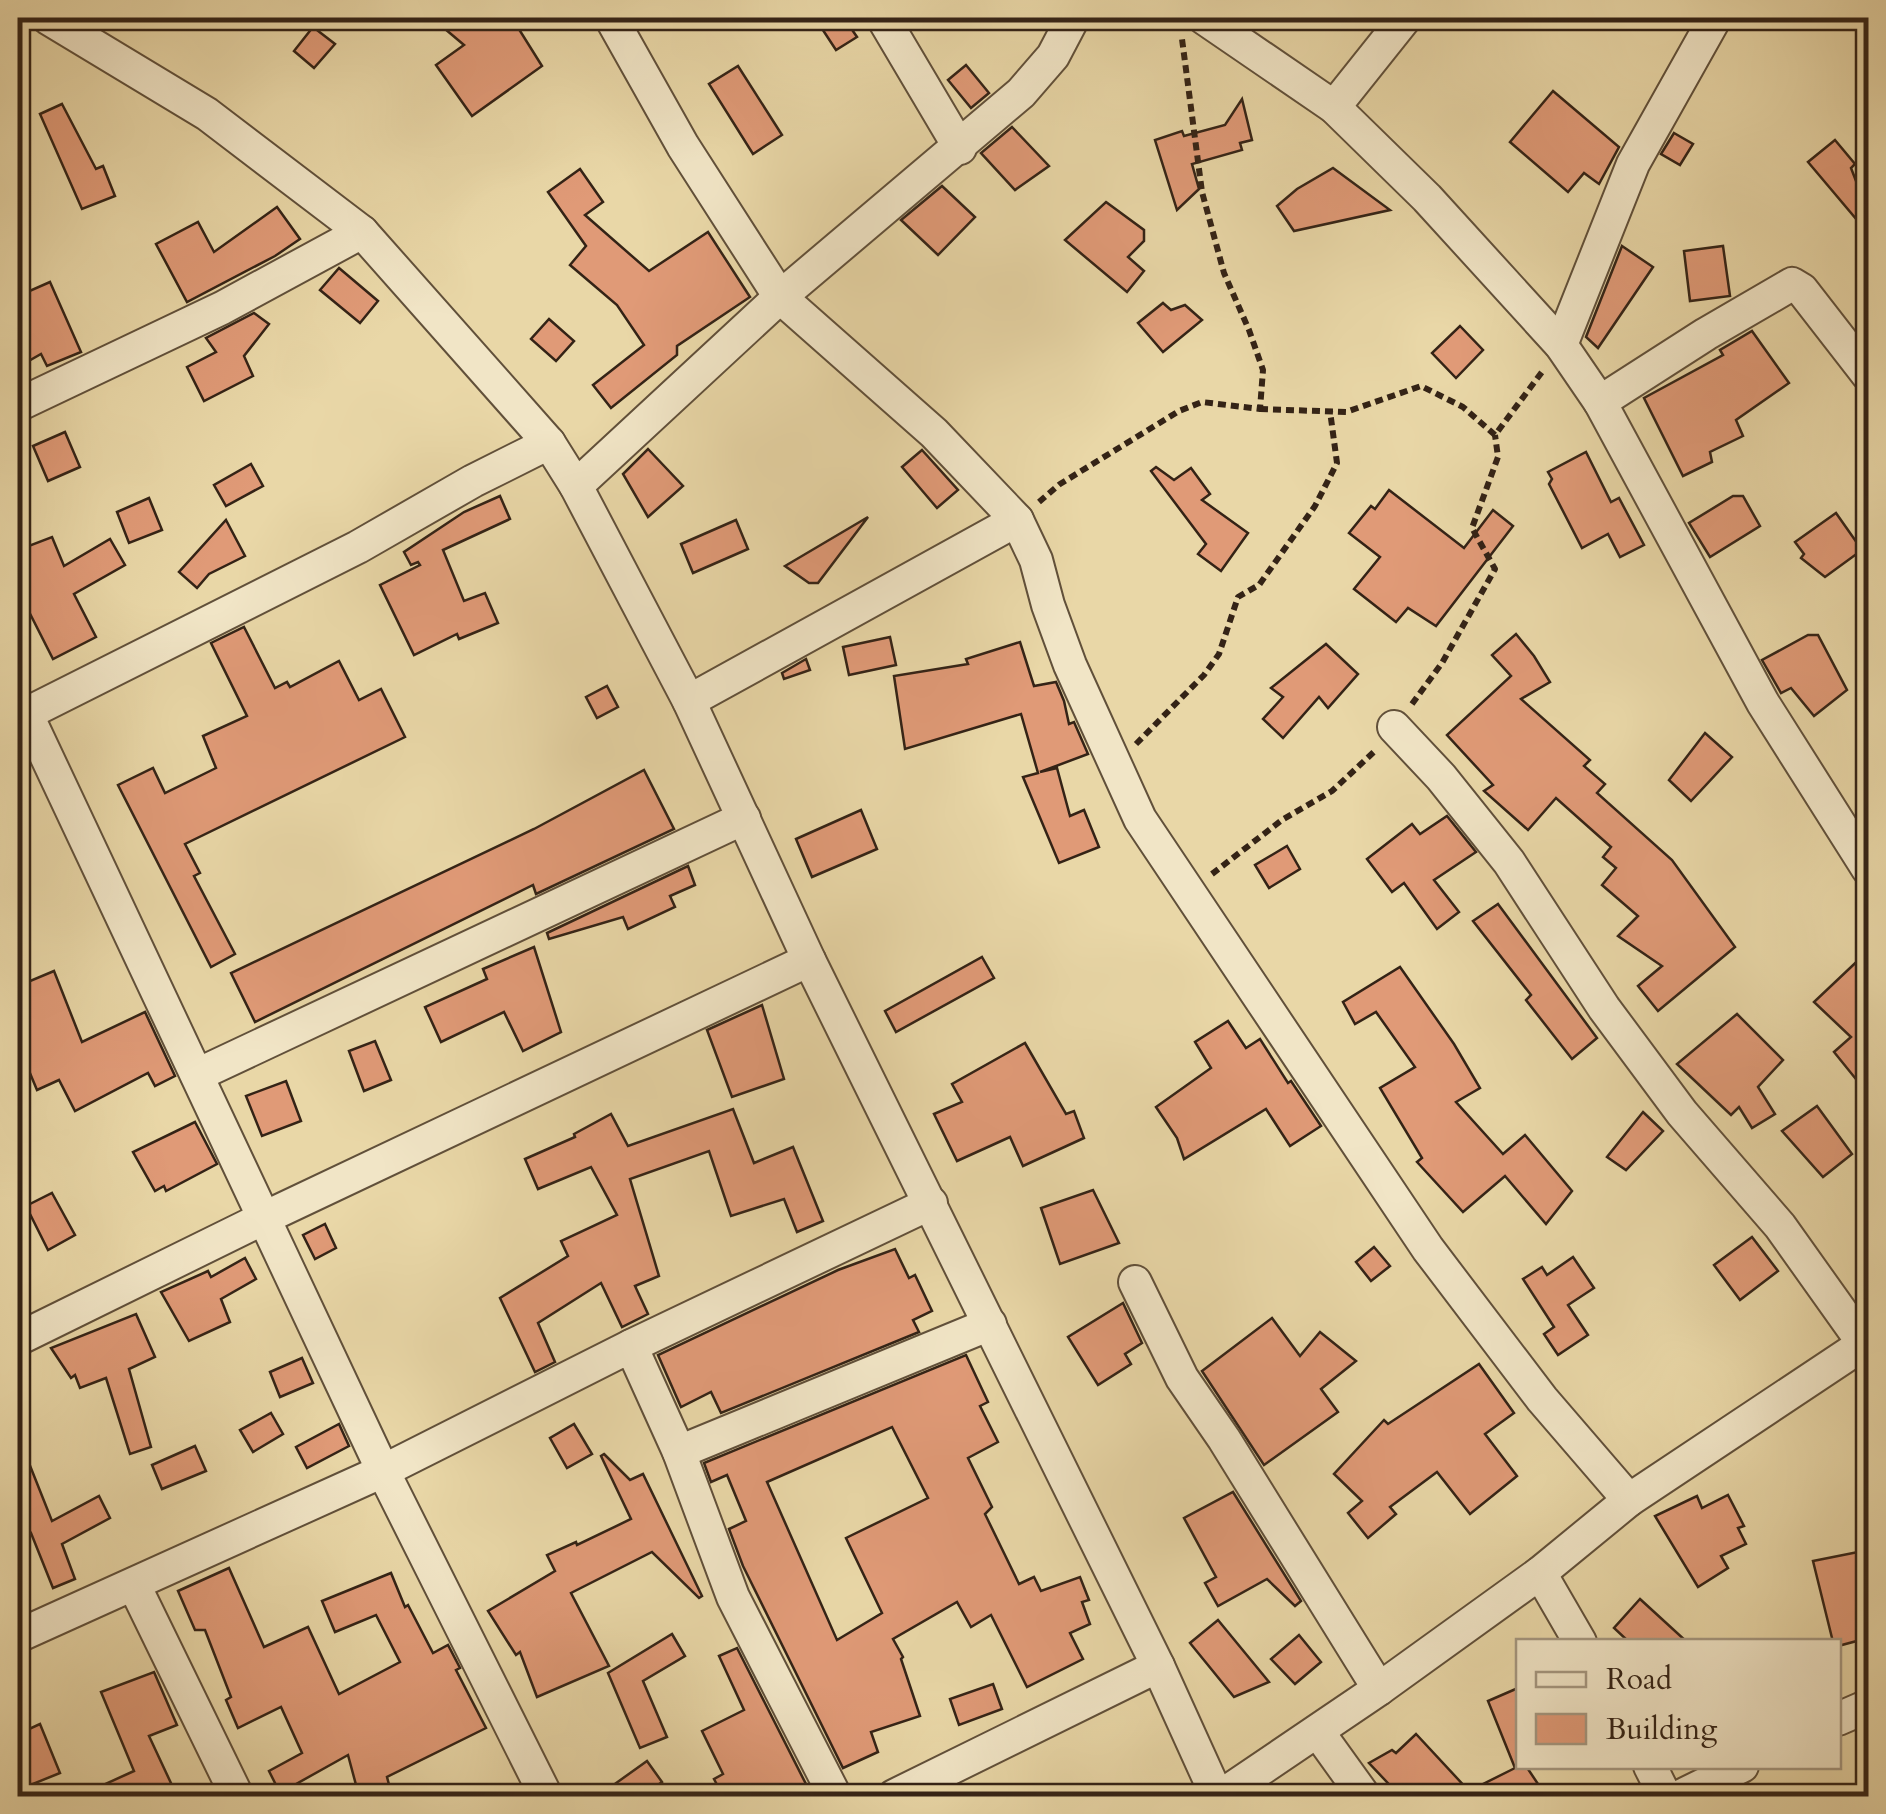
<svg xmlns="http://www.w3.org/2000/svg" width="1886" height="1814" viewBox="0 0 1886 1814" font-family="Cardo,serif">
<style>
.building{fill:#e09a77;stroke:#342316;stroke-width:2.5;fill-rule:evenodd}
.lines{fill:none;stroke-linecap:round;stroke-linejoin:round}
.minor-casing{stroke:#61503a;stroke-width:36}
.path{stroke:#342316;stroke-width:6;stroke-dasharray:8 5;stroke-linecap:butt}
.minor{stroke:#f1e5c6;stroke-width:32}
</style>
<rect width="100%" height="100%" fill="#e9d7a7"/>
<filter id="stains"><feTurbulence type="fractalNoise" baseFrequency=".002" numOctaves="4"/><feColorMatrix values="0 0 0 0 .2 0 0 0 0 .09 0 0 0 0 .02 0 0 0 .5 -.17"/></filter>
<radialGradient id="worn" r=".72"><stop offset=".6" stop-color="#630" stop-opacity="0"/><stop offset="1" stop-color="#630" stop-opacity=".3"/></radialGradient>
<!-- building -->
<g class="building">
<path d="M432,18H512L542,66L472,116L436,65L464,45Z"/>
<path d="M815,18H844L857,37L836,50Z"/>
<path d="M313,27L335,44L314,68L294,51Z"/>
<path d="M966,65L989,93L971,108L948,80Z"/>
<path d="M738,66L782,135L753,154L709,84Z"/>
<path d="M1553,91L1619,147L1599,184L1584,173L1568,192L1510,142Z"/>
<path d="M1242,99L1252,140L1240,143L1242,150L1192,164L1199,189L1177,210L1155,140L1182,131L1184,136L1225,125Z"/>
<path d="M62,104L96,169L103,166L115,196L82,209L40,114Z"/>
<path d="M1012,127L1049,166L1015,190L981,153Z"/>
<path d="M1674,133L1693,144L1680,165L1661,154Z"/>
<path d="M1835,140L1855,164L1851,168L1868,212V233L1808,162Z"/>
<path d="M1333,168L1390,210L1294,231L1277,206L1297,189Z"/>
<path d="M580,169L603,202L585,215L649,271L708,232L750,297L677,346V355L611,408L593,385L644,345L617,305L570,265L586,246L548,192Z"/>
<path d="M942,186L975,217L938,255L901,220Z"/>
<path d="M1106,202L1144,230V241L1128,257L1144,271L1127,292L1065,240Z"/>
<path d="M277,207L300,239L275,256L187,302L156,244L198,222L214,252Z"/>
<path d="M1622,246L1653,267L1598,348L1586,337Z"/>
<path d="M1723,246L1730,296L1690,301L1684,251Z"/>
<path d="M339,268L378,301L360,323L320,290Z"/>
<path d="M50,282L81,352L47,366L41,354L18,367V296Z"/>
<path d="M1163,303L1171,310L1185,305L1202,320L1163,352L1138,323Z"/>
<path d="M254,313L269,324L244,356L253,376L204,401L187,367L216,352L206,338Z"/>
<path d="M549,319L574,341L556,361L531,339Z"/>
<path d="M1460,326L1483,350L1456,378L1432,353Z"/>
<path d="M1752,331L1789,383L1736,420L1743,436L1710,452L1712,462L1683,476L1644,398L1723,355L1720,350Z"/>
<path d="M65,432L80,467L48,481L33,446Z"/>
<path d="M648,449L683,486L648,517L623,474Z"/>
<path d="M922,450L958,490L937,508L902,467Z"/>
<path d="M1586,452L1611,502L1619,498L1644,545L1620,557L1608,534L1582,548L1549,484L1552,479L1548,472Z"/>
<path d="M251,464L263,486L226,506L214,485Z"/>
<path d="M1156,467L1174,480L1191,468L1210,494L1202,500L1248,533L1221,571L1198,554L1206,544L1151,471Z"/>
<path d="M1389,490L1464,548L1493,510L1513,526L1436,626L1408,608L1396,622L1354,589L1380,557L1349,533L1371,506L1375,509Z"/>
<path d="M500,496L510,519L443,550L464,601L485,593L498,623L459,639L457,634L414,655L380,585L420,565L418,562L411,565L404,552L464,512Z"/>
<path d="M1733,496H1743L1760,526L1710,557L1689,523Z"/>
<path d="M149,498L162,530L129,543L117,512Z"/>
<path d="M1836,513L1862,550L1825,577L1801,558L1804,554L1795,542Z"/>
<path d="M868,517L818,583H809L785,566Z"/>
<path d="M226,520L245,556L209,574L197,588L179,572Z"/>
<path d="M736,520L748,549L693,573L681,544Z"/>
<path d="M52,537L64,566L110,539L125,565L74,594L96,637L53,659L18,590V550Z"/>
<path d="M244,627L275,688L287,682L290,687L339,661L359,700L381,689L405,737L185,844L200,873L194,876L235,954L211,967L118,785L153,768L165,793L216,768L203,736L247,716L211,643Z"/>
<path d="M1516,634L1534,656L1550,682L1521,699L1590,760L1584,766L1605,784L1597,793L1672,860L1735,947L1658,1011L1638,986L1662,966L1618,936L1638,916L1602,885L1616,868L1603,857L1611,847L1556,798L1528,830L1484,791L1493,785L1447,735L1511,676L1492,655Z"/>
<path d="M1808,635H1818L1847,690L1814,716L1791,688L1781,693L1762,660Z"/>
<path d="M890,637L896,665L849,675L843,647Z"/>
<path d="M1020,642L1034,686L1056,682L1064,701L1069,724L1074,722L1088,754L1040,772L1057,768L1070,816L1084,810L1099,847L1059,863L1023,777L1038,773L1021,714L905,749L894,676L968,664L966,659Z"/>
<path d="M1326,644L1358,674L1328,708L1319,697L1283,738L1263,719L1283,697L1271,688Z"/>
<path d="M806,659L810,670L784,679L782,673Z"/>
<path d="M607,686L618,707L597,718L586,697Z"/>
<path d="M1705,733L1732,757L1691,801L1669,780Z"/>
<path d="M644,770L674,829L536,894L533,885L255,1022L231,973L534,829Z"/>
<path d="M861,810L877,849L812,877L796,839Z"/>
<path d="M1447,816L1476,852L1434,880L1459,912L1437,929L1404,883L1392,892L1367,859L1412,824L1420,834Z"/>
<path d="M1287,846L1300,869L1269,888L1255,865Z"/>
<path d="M688,866L695,885L670,896L675,907L628,929L623,917L549,939L547,933Z"/>
<path d="M1498,904L1597,1038L1572,1059L1526,1000L1531,995L1473,921Z"/>
<path d="M534,947L561,1032L523,1051L504,1012L441,1042L425,1007L487,979L483,969Z"/>
<path d="M1868,951V1094L1834,1052L1851,1037L1814,1002Z"/>
<path d="M982,957L994,978L896,1032L885,1011Z"/>
<path d="M1400,967L1454,1044L1480,1088L1456,1102L1503,1154L1525,1135L1572,1191L1546,1224L1505,1176L1463,1212L1417,1162L1422,1158L1380,1088L1415,1067L1376,1012L1355,1024L1343,1002Z"/>
<path d="M54,971L82,1042L145,1012L175,1076L155,1086L148,1073L75,1111L59,1080L37,1090L27,1066L18,1070V986Z"/>
<path d="M762,1005L784,1079L732,1097L707,1030Z"/>
<path d="M1737,1014L1783,1060L1758,1087L1775,1114L1752,1128L1739,1107L1731,1115L1677,1064Z"/>
<path d="M1228,1021L1246,1048L1260,1039L1288,1083L1291,1081L1321,1126L1290,1146L1266,1109L1184,1159L1177,1138L1156,1107L1211,1068L1195,1042Z"/>
<path d="M375,1041L391,1080L364,1091L349,1051Z"/>
<path d="M1025,1043L1066,1114L1074,1111L1084,1138L1023,1166L1010,1137L957,1161L934,1114L962,1102L952,1084Z"/>
<path d="M286,1081L301,1121L262,1136L246,1096Z"/>
<path d="M1817,1106L1852,1154L1823,1177L1782,1131Z"/>
<path d="M733,1109L754,1163L793,1147L823,1221L797,1232L784,1199L731,1216L709,1151L630,1179L659,1276L635,1286L648,1314L622,1327L601,1283L538,1323L555,1362L535,1372L500,1298L568,1256L561,1241L617,1215L591,1167L538,1189L525,1159L575,1137L574,1134L611,1114L628,1146Z"/>
<path d="M1643,1112L1663,1131L1626,1170L1607,1157Z"/>
<path d="M195,1122L217,1164L166,1191L164,1186L155,1191L133,1152Z"/>
<path d="M1093,1190L1119,1243L1060,1264L1041,1208Z"/>
<path d="M52,1193L75,1235L48,1250L26,1206Z"/>
<path d="M325,1224L336,1248L315,1259L303,1235Z"/>
<path d="M1752,1237L1778,1271L1740,1300L1714,1265Z"/>
<path d="M1374,1247L1390,1266L1371,1281L1356,1262Z"/>
<path d="M895,1249L909,1278L915,1275L932,1311L913,1320L919,1332L721,1413L711,1392L681,1407L658,1355L838,1270Z"/>
<path d="M1573,1257L1594,1288L1568,1305L1588,1335L1558,1355L1544,1334L1554,1327L1523,1279L1542,1267L1547,1275Z"/>
<path d="M245,1258L256,1279L221,1299L230,1322L189,1341L161,1292L208,1271L211,1277Z"/>
<path d="M1123,1303L1142,1343L1125,1354L1131,1364L1098,1385L1068,1337Z"/>
<path d="M136,1314L155,1357L129,1369L151,1447L130,1454L106,1378L80,1388L75,1375L71,1378L51,1348Z"/>
<path d="M1272,1318L1300,1356L1320,1332L1356,1361L1321,1389L1338,1412L1264,1465L1202,1371Z"/>
<path d="M966,1355L988,1402L980,1406L998,1442L968,1458L992,1507L985,1514L1019,1584L1034,1577L1041,1591L1080,1577L1089,1600L1082,1602L1090,1624L1070,1633L1083,1659L1027,1687L991,1615L971,1627L957,1602L893,1639L903,1657L901,1659L920,1716L871,1732L878,1752L843,1768L743,1566L729,1529L746,1521L727,1475L711,1482L704,1463ZM892,1427L928,1498L846,1538L882,1613L837,1640L767,1482Z"/>
<path d="M302,1358L313,1383L280,1397L270,1372Z"/>
<path d="M1479,1364L1514,1413L1485,1434L1517,1476L1470,1514L1437,1472L1390,1507L1396,1514L1368,1538L1348,1513L1362,1501L1334,1474L1384,1420L1388,1424Z"/>
<path d="M271,1413L283,1434L253,1452L240,1430Z"/>
<path d="M339,1424L349,1446L307,1468L296,1447Z"/>
<path d="M574,1424L592,1454L567,1468L550,1438Z"/>
<path d="M19,1438L52,1521L99,1496L110,1518L62,1544L75,1579L53,1588L31,1533L18,1540Z"/>
<path d="M195,1446L206,1471L162,1489L152,1465Z"/>
<path d="M604,1454L630,1480L643,1474L702,1596L699,1598L652,1552L571,1593L609,1666L537,1697L520,1652L516,1655L488,1611L555,1571L547,1555L576,1542L577,1545L631,1519L601,1456Z"/>
<path d="M1233,1492L1301,1601L1295,1606L1267,1579L1218,1606L1205,1583L1216,1577L1184,1518Z"/>
<path d="M1728,1495L1744,1526L1738,1528L1746,1544L1721,1556L1728,1568L1698,1587L1655,1516L1697,1496L1702,1508Z"/>
<path d="M1868,1550V1638L1838,1646V1642H1833L1813,1561Z"/>
<path d="M229,1568L264,1647L308,1627L339,1694L400,1662L376,1615L335,1632L322,1601L391,1573L405,1607L408,1605L433,1653L448,1645L460,1668L456,1670L486,1728L387,1777L392,1796H359L348,1755L280,1793L269,1771L302,1753L281,1707L238,1728L226,1700L231,1697L205,1630H195L178,1591Z"/>
<path d="M1640,1599L1687,1642H1629L1614,1628Z"/>
<path d="M1218,1620L1269,1682L1234,1697L1190,1643Z"/>
<path d="M672,1634L685,1656L643,1681L667,1737L640,1748L608,1673Z"/>
<path d="M1299,1635L1321,1662L1295,1684L1271,1659Z"/>
<path d="M737,1648L809,1790L796,1796H723L714,1779L723,1774L702,1731L744,1710L719,1656Z"/>
<path d="M154,1672L177,1725L149,1736L177,1796H79L134,1771L101,1692Z"/>
<path d="M993,1684L1002,1709L959,1725L950,1699Z"/>
<path d="M1518,1688V1766H1526L1546,1796H1400L1369,1763L1392,1750L1396,1753L1416,1734L1469,1791L1515,1768L1488,1701Z"/>
<path d="M40,1724L60,1773L18,1790V1734Z"/>
<path d="M647,1761L662,1782L642,1796H598Z"/>
</g>
<g class="lines">
<defs>
<g id="minor">
<path d="M48,18L207,114L362,232L549,443L576,486L689,701L809,960L1158,1666L1217,1796"/>
<path d="M611,18L683,146L780,297L934,433L1017,520L1036,560L1048,605L1070,665L1140,819L1428,1249L1542,1399L1629,1500"/>
<path d="M883,18L960,148"/>
<path d="M1204,18L1334,107L1427,198L1561,345L1600,402L1763,703L1868,869"/>
<path d="M1334,107L1405,18"/>
<path d="M1561,345L1633,164L1715,18"/>
<path d="M1600,402L1706,334L1792,284L1802,290L1868,375"/>
<path d="M18,405L222,308L362,232"/>
<path d="M576,486L780,297L1021,93L1053,56L1073,18"/>
<path d="M689,701L1017,520"/>
<path d="M27,715L383,1471L546,1796"/>
<path d="M18,718L358,547L473,481L549,443"/>
<path d="M1394,727L1441,777L1509,862L1604,1008L1682,1113L1780,1226L1864,1344"/>
<path d="M197,1075L744,818"/>
<path d="M1135,1282L1182,1378L1224,1439L1379,1689"/>
<path d="M18,1339L264,1218L809,960"/>
<path d="M631,1346L931,1203"/>
<path d="M679,1452L990,1324"/>
<path d="M1540,1573L1580,1642"/>
<path d="M134,1585L237,1796"/>
<path d="M18,1636L383,1471L631,1346L679,1452L733,1597L835,1796"/>
<path d="M1838,1719L1868,1706"/>
<path d="M1318,1732L1364,1796"/>
<path d="M1650,1766L1665,1796"/>
<path d="M894,1796L1158,1666"/>
<path d="M1221,1796L1379,1689L1540,1573L1629,1500L1868,1341"/>
<path d="M1681,1796L1742,1766"/>
</g>
</defs>
<!-- minor casing -->
<use href="#minor" class="minor-casing"/>
<!-- path -->
<g class="path">
<path d="M1260,409L1346,412L1421,386L1463,407L1495,435L1542,372"/>
<path d="M1039,502L1060,484L1179,411L1202,402L1260,409L1263,370L1249,330L1224,273L1202,192L1182,39"/>
<path d="M1412,704L1442,663L1495,569L1472,528L1498,457L1495,435"/>
<path d="M1136,744L1204,675L1219,654L1238,597L1259,585L1315,506L1337,463L1330,411"/>
<path d="M1212,874L1282,820L1332,791L1377,749"/>
</g>
<!-- minor -->
<use href="#minor" class="minor"/>
</g>
<!-- margin -->
<rect width="1886" height="1814" fill="none" stroke="#e9d7a7" stroke-width="60"/>
<rect x="20" y="20" width="1846" height="1774" fill="none" stroke="#342316" stroke-width="5"/>
<rect x="30" y="30" width="1826" height="1754" fill="none" stroke="#342316" stroke-width="2.5"/>
<!-- legend -->
<rect x="1516" y="1639" width="325" height="130" fill="#f1e5c6" stroke="#a59780" stroke-width="2.5"/>
<rect x="1536" y="1672" width="50" height="15" fill="#f1e5c6" stroke="#a59780" stroke-width="2.5"/>
<text x="1606" y="1689" font-size="30" fill="#342316">Road</text>
<rect x="1536" y="1714" width="50" height="30" fill="#e09a77" stroke="#a59780" stroke-width="2.5"/>
<text x="1606" y="1739" font-size="30" fill="#342316">Building</text>
<rect width="100%" height="100%" filter="url(#stains)"/>
<rect width="100%" height="100%" fill="url(#worn)"/>
</svg>
